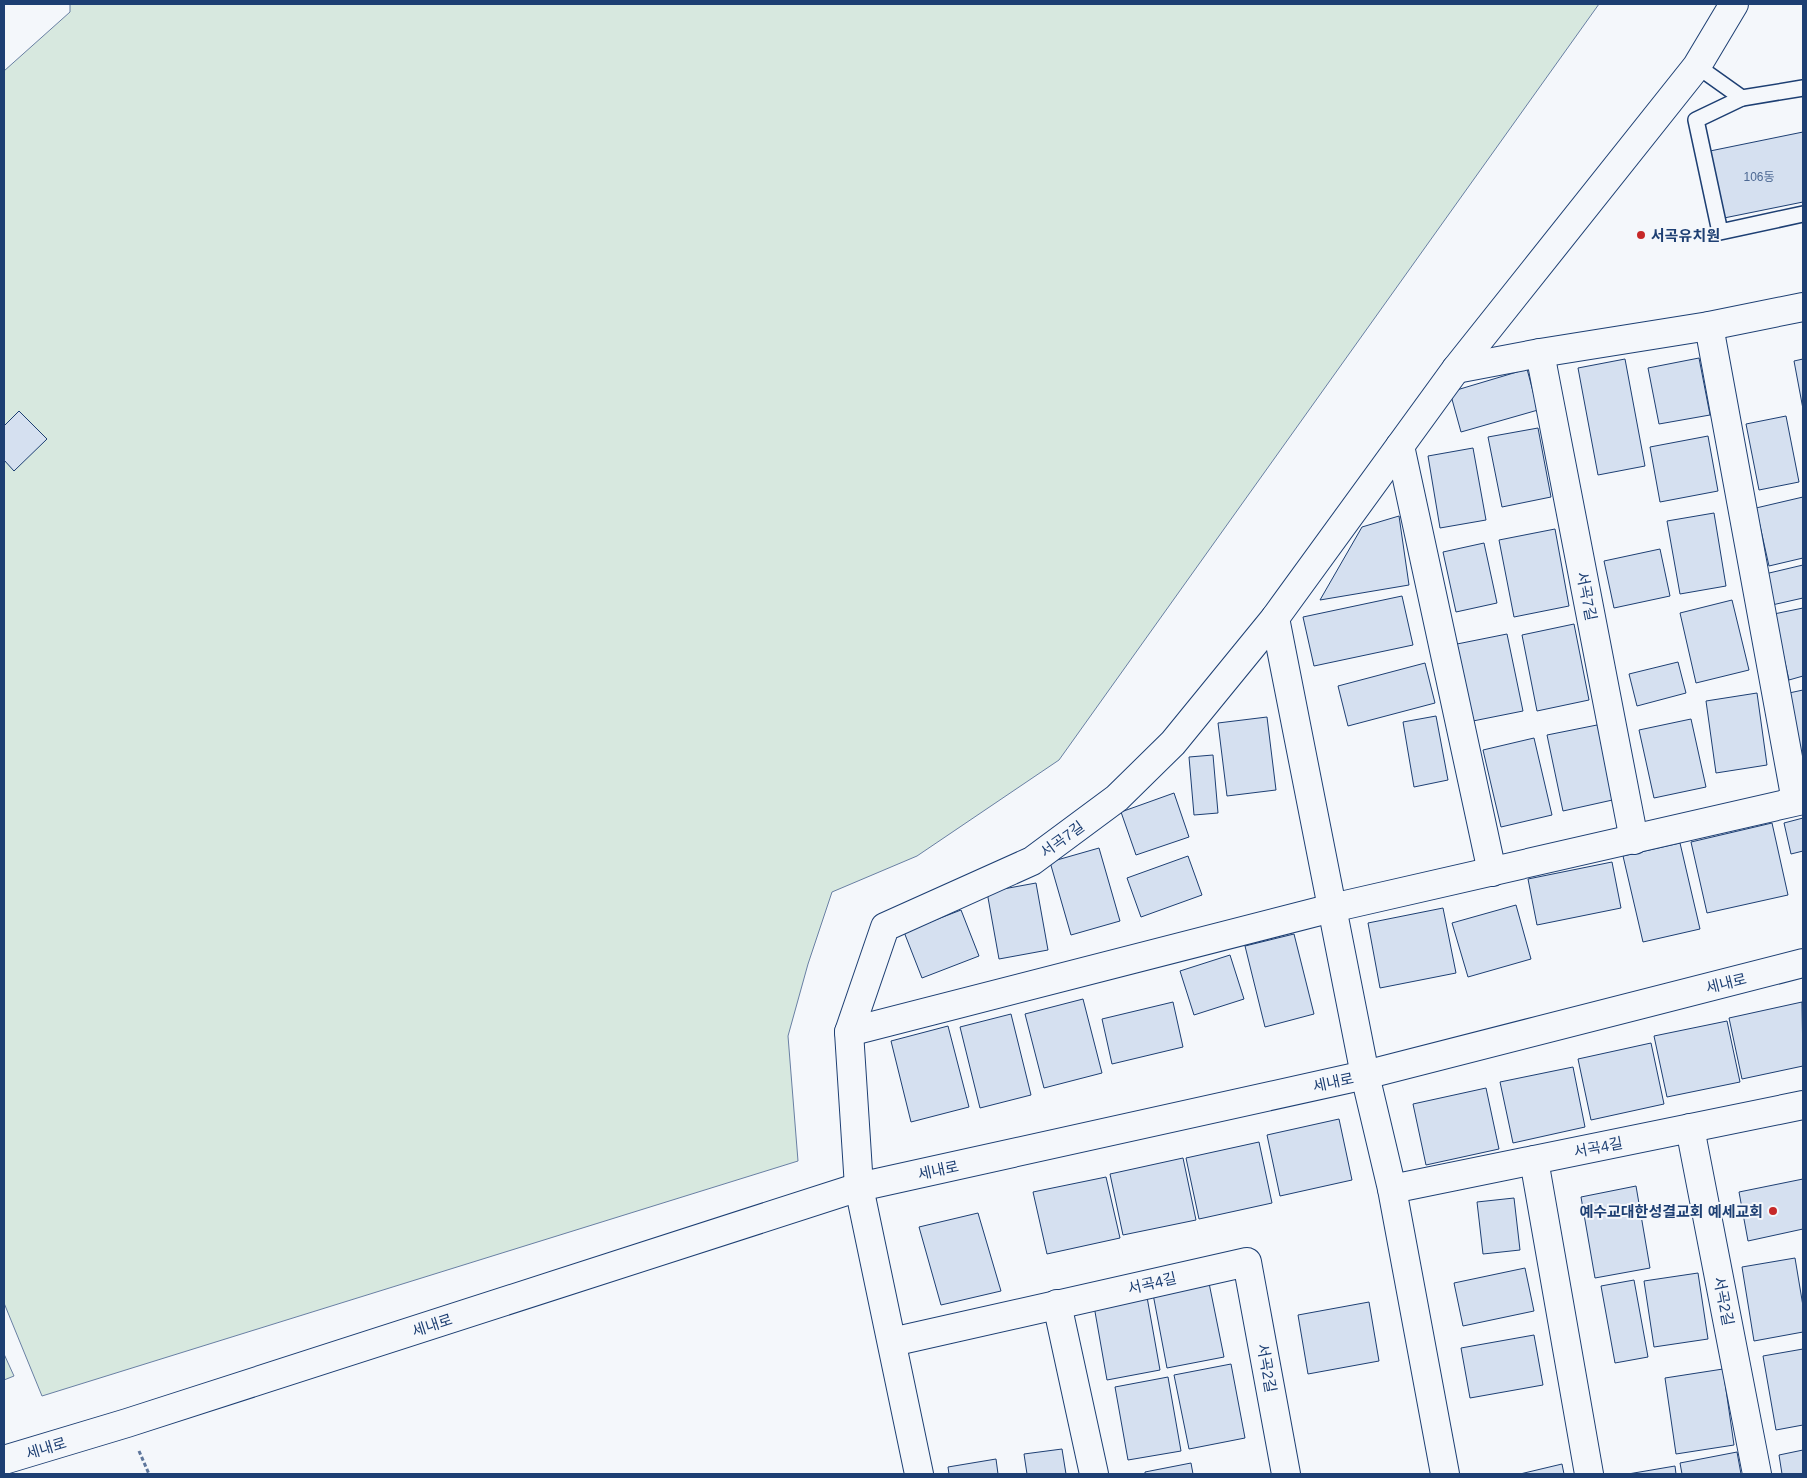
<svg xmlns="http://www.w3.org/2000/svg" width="1807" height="1478" viewBox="0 0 1807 1478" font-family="Arial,'Noto Sans KR',sans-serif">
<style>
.green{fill:#d7e8df;stroke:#687fa3}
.building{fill:#d5e0f0;stroke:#1d3f73}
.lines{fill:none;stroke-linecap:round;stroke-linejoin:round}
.service-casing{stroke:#1d3f73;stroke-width:18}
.minor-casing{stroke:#1d3f73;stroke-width:30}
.tertiary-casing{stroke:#1d3f73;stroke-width:30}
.path{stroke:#5e769c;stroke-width:3;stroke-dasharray:4 2.5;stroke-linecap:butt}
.service{stroke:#f4f7fb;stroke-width:15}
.minor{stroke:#f4f7fb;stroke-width:28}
.tertiary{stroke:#f4f7fb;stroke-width:28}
.poi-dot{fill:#c62828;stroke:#f4f7fb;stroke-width:2}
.labels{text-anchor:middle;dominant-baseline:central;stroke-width:4;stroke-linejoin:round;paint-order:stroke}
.number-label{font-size:12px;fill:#4b6792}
.poi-label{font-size:15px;font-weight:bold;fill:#1d3f73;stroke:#f4f7fb;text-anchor:start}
.street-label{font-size:15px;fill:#1d3f73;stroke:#f4f7fb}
</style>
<rect width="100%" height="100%" fill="#f4f7fb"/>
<!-- green -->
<g class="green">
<path d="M70,4H1599L1059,760L917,856L832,892L808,964L788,1036L798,1161L42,1396L4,1303V71L70,12Z"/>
<path d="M4,1354L14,1376L4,1380Z"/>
</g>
<!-- building -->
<g class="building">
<path d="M1803,132V202L1724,218L1710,151Z"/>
<path d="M1699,358L1710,415L1659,424L1648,368Z"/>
<path d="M1625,359L1645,466L1598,475L1578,368Z"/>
<path d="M1803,359V409L1794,361Z"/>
<path d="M1527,369L1538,410L1461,432L1450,392Z"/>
<path d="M19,411L47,439L14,471L4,460V426Z"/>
<path d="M1786,416L1799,482L1759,490L1746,424Z"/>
<path d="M1538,428L1551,497L1502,507L1488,437Z"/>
<path d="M1708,436L1718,491L1660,502L1650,447Z"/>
<path d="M1473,448L1486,520L1440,528L1428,456Z"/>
<path d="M1803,497V558L1769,566L1756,508Z"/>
<path d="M1714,513L1726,586L1680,594L1667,521Z"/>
<path d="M1399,516L1409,585L1320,600L1362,527Z"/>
<path d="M1555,529L1569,606L1514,617L1499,540Z"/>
<path d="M1484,543L1497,603L1456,612L1443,552Z"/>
<path d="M1660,549L1670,596L1614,608L1604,561Z"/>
<path d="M1803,565V598L1772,605L1765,574Z"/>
<path d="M1402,596L1413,645L1314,666L1303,617Z"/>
<path d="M1732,600L1749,670L1696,683L1680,613Z"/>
<path d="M1803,608V676L1789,680L1774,614Z"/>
<path d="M1574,624L1589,700L1537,711L1522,635Z"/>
<path d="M1507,634L1523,711L1473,721L1457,644Z"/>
<path d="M1678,662L1686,693L1637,706L1629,674Z"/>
<path d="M1425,663L1435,703L1348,726L1338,686Z"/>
<path d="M1803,690V762L1789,693Z"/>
<path d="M1757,693L1767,765L1716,773L1706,701Z"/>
<path d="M1436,716L1448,780L1414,787L1403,722Z"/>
<path d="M1267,717L1276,790L1227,796L1218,723Z"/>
<path d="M1691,719L1706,787L1654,798L1639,730Z"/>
<path d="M1602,724L1617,799L1563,811L1547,735Z"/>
<path d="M1534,738L1552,815L1501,827L1483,750Z"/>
<path d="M1213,755L1218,813L1194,815L1189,757Z"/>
<path d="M1174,793L1189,837L1136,855L1121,812Z"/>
<path d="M1803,818V851L1791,854L1784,823Z"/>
<path d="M1772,823L1788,895L1707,913L1691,842Z"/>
<path d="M1680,843L1700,929L1643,942L1623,856Z"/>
<path d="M1099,848L1120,921L1071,935L1050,862Z"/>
<path d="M1188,856L1202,895L1141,917L1127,878Z"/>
<path d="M1612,862L1621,908L1537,925L1528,879Z"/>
<path d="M1036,883L1048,950L999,959L987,892Z"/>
<path d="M1516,905L1531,959L1468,977L1452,923Z"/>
<path d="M1443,908L1456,973L1380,988L1368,923Z"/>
<path d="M961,910L979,956L922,978L904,932Z"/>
<path d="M1294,934L1314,1014L1265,1027L1245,946Z"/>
<path d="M1230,955L1244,999L1194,1015L1180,971Z"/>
<path d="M1083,999L1102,1073L1044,1088L1025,1014Z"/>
<path d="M1173,1002L1183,1047L1112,1064L1102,1019Z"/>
<path d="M1802,1002L1803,1066L1742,1079L1729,1018Z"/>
<path d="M1011,1014L1031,1095L980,1108L960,1027Z"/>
<path d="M1727,1021L1740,1082L1667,1097L1654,1036Z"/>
<path d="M948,1026L969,1107L911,1122L891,1041Z"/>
<path d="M1651,1043L1664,1104L1591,1120L1578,1059Z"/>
<path d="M1573,1067L1585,1127L1513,1143L1500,1082Z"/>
<path d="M1486,1088L1499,1149L1426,1165L1413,1104Z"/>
<path d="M1339,1119L1352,1180L1280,1196L1267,1135Z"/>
<path d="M1259,1142L1272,1203L1199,1219L1186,1158Z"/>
<path d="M1183,1158L1196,1220L1123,1235L1110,1174Z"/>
<path d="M1106,1177L1120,1238L1047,1254L1033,1192Z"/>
<path d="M1803,1179V1229L1748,1241L1739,1192Z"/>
<path d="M1636,1186L1650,1268L1595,1278L1581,1197Z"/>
<path d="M1514,1198L1520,1250L1483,1254L1477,1202Z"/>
<path d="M978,1213L1001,1291L941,1305L919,1227Z"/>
<path d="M1795,1258L1803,1306V1332L1754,1341L1742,1267Z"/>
<path d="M1525,1268L1534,1311L1463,1326L1454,1283Z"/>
<path d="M1698,1273L1708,1339L1654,1347L1644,1281Z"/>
<path d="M1634,1280L1648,1357L1615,1363L1601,1286Z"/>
<path d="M1209,1283L1224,1357L1167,1368L1153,1294Z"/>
<path d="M1147,1297L1160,1370L1107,1380L1094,1306Z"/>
<path d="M1369,1302L1379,1361L1308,1374L1298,1315Z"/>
<path d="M1534,1335L1543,1385L1470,1398L1461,1348Z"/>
<path d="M1803,1349V1425L1776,1430L1763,1356Z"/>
<path d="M1231,1364L1245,1438L1189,1449L1174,1375Z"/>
<path d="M1723,1369L1734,1445L1676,1454L1665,1378Z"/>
<path d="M1168,1377L1181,1451L1128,1460L1115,1387Z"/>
<path d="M1062,1449L1066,1474H1027L1024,1454Z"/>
<path d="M1803,1450V1474H1782L1779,1455Z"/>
<path d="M1737,1452L1741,1474H1682L1680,1463Z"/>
<path d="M996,1459L998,1474H949L948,1467Z"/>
<path d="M1191,1463L1193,1474H1145V1472Z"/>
<path d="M1562,1464L1564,1474H1520Z"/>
<path d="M1675,1466L1676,1474H1628Z"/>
</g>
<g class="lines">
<defs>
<g id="service">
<path d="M1697,66L1742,98L1803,88"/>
<path d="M1742,98L1696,120L1720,232L1803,214"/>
</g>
<g id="minor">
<path d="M1709,326L1796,801"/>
<path d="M1540,353L1634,840"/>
<path d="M1456,369L1540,353L1709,326L1803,307"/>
<path d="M1400,446L1492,872"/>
<path d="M1275,618L1365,1075L1392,1189L1445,1474"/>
<path d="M849,1032L1332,908L1803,800"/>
<path d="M1690,1128L1757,1474"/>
<path d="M1534,1160L1589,1474"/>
<path d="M1392,1189L1803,1105"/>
<path d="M1057,1304L1094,1474"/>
<path d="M892,1342L1247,1262L1286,1474"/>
<path d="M919,1474L859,1187L849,1032L885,927L1032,861L1117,798L1173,743L1275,618L1456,369L1697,66L1734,4"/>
</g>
<path id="tertiary" d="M4,1460L127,1423L859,1187L1365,1075L1803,963"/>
</defs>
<!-- service casing -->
<use href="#service" class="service-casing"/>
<!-- minor casing -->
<use href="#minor" class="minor-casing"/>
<!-- tertiary casing -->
<use href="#tertiary" class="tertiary-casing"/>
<!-- path -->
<path class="path" d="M139,1451L149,1474"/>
<!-- service -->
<use href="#service" class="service"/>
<!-- minor -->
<use href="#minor" class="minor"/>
<!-- tertiary -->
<use href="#tertiary" class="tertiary"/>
</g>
<!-- markers -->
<g class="poi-dot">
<circle cx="1641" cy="235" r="5"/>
<circle cx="1773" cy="1211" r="5"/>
</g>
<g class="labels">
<!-- number labels -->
<g class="number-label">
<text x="1759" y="177">106동</text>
</g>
<!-- poi labels -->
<g class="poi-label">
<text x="1651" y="235">서곡유치원</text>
<text x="1763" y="1211" text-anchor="end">예수교대한성결교회 예세교회</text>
</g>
<!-- street labels -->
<g class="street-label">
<text transform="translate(1587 596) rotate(79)">서곡7길</text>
<text transform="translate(1062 839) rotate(-36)">서곡7길</text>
<text transform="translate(1726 983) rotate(-14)">세내로</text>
<text transform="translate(1333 1082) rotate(-12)">세내로</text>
<text transform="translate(1598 1147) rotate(-11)">서곡4길</text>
<text transform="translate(938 1170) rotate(-12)">세내로</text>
<text transform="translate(1152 1283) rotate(-13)">서곡4길</text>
<text transform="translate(1724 1301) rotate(79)">서곡2길</text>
<text transform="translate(432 1325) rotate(-18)">세내로</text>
<text transform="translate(1267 1368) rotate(80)">서곡2길</text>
<text transform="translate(46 1448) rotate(-17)">세내로</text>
</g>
</g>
<!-- border -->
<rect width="1807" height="1478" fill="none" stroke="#1d3f73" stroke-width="10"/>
</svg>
